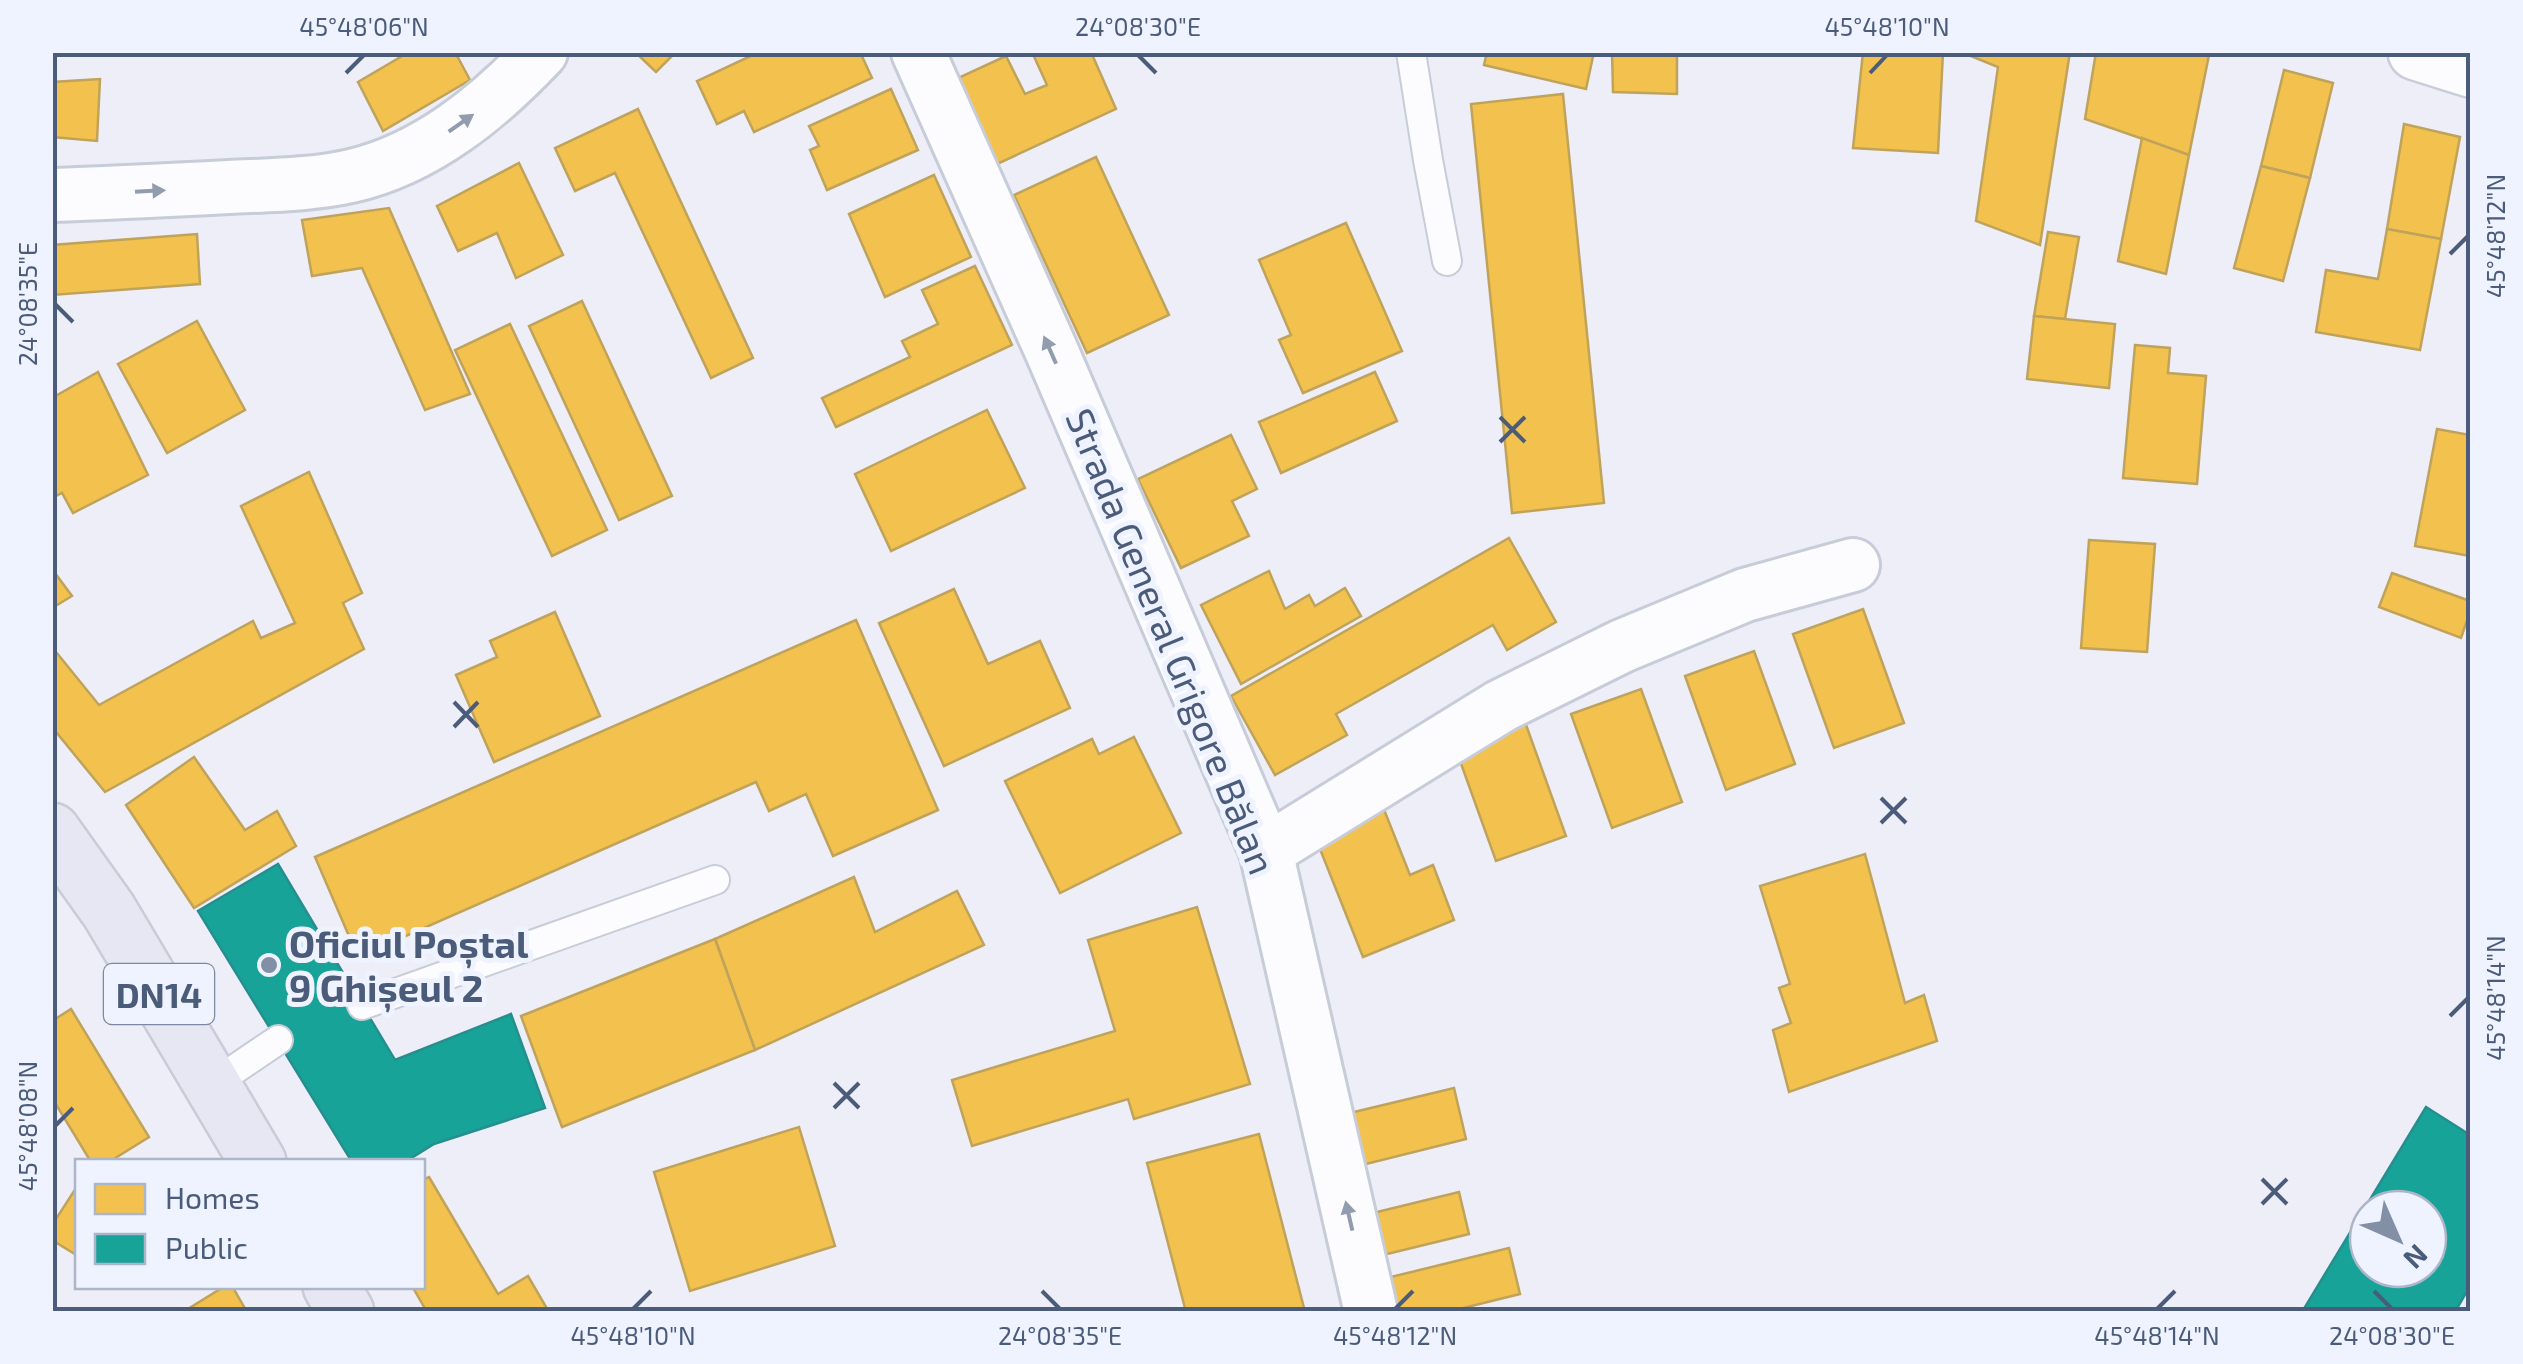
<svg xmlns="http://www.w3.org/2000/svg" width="2523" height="1364" viewBox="0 0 2523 1364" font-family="'Exo 2',sans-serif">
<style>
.homes{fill:#f2c14e;stroke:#c0a35b;stroke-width:2.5}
.public{fill:#17a398;stroke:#268e8f;stroke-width:2.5;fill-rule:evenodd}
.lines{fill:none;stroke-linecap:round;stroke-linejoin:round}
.lane-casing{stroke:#c7ccd9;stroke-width:32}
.street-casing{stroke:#c7ccd9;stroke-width:58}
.secondary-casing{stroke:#c8cdd9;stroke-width:60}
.primary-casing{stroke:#c7ccd7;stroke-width:60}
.lane{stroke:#fcfcfe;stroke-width:28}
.street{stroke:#fcfcfe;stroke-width:52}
.secondary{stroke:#fcfcfe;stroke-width:55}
.primary{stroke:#e6e7f3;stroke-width:55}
.oneway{fill:#919cae}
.ticks{fill:none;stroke:#4a5c79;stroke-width:4}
.poi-dot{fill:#838fa5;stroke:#eff2ff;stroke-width:4}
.labels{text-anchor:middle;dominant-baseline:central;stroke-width:10;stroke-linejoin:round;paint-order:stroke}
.shield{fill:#eff2ff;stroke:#7c89a1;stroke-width:2.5}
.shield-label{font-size:35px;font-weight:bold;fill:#4a5c79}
.street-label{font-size:38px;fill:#4a5c79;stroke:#eff2ff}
.poi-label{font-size:38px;font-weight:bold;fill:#4a5c79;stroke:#eff2ff;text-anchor:start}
.neatline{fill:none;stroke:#4a5c79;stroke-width:4}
.ticks-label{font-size:25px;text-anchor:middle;fill:#4a5c79}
</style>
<rect width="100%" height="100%" fill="#edeef8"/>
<!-- homes -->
<g class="homes">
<path d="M409,52H455L470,80L383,131L358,82Z"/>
<path d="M635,52H676L656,72Z"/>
<path d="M759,52H860L872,78L754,132L744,111L717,124L697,81Z"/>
<path d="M1032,52H1091L1116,109L997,164L958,78L1006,56L1025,94L1047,85Z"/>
<path d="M1487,52H1594L1586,89L1484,65Z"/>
<path d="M1612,52H1677V94L1613,92Z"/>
<path d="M1863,52H1943L1938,153L1853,148Z"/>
<path d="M1961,52H2070L2040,245L1976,221L1998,67Z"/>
<path d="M2096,52H2201L2209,55L2189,155L2085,119Z"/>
<path d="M2284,70L2333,83L2310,178L2261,166Z"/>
<path d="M100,79L97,141L52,137V82Z"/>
<path d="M891,89L918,150L827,190L810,150L819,146L809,126Z"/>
<path d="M1563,94L1604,503L1512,513L1471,104Z"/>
<path d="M638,109L753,358L711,378L615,173L575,191L555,148Z"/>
<path d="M2404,124L2460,137L2441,239L2387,229Z"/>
<path d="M2142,138L2189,155L2166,274L2118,261Z"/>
<path d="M1096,157L1169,315L1087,353L1014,195Z"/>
<path d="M519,163L563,255L516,278L497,233L458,251L437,206Z"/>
<path d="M2261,166L2310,178L2283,281L2234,268Z"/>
<path d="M934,175L971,257L885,297L849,214Z"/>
<path d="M389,208L470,394L425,410L362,268L312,276L302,220Z"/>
<path d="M1346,223L1402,351L1303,393L1279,340L1291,335L1259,260Z"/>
<path d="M2387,229L2441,239L2420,350L2316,332L2326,270L2378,279Z"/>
<path d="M2048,232L2079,237L2065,319L2034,316Z"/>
<path d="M197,234L200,284L52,295V245Z"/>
<path d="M975,266L1012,345L836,427L822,398L910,357L902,341L938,324L922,290Z"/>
<path d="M582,301L672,496L619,520L529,326Z"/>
<path d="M2034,316L2115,324L2109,388L2027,379Z"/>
<path d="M197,321L245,410L167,453L118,364Z"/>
<path d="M510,324L607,530L552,556L455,350Z"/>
<path d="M2135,345L2170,348L2168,373L2206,376L2197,484L2123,478Z"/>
<path d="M98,372L148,475L73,513L62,493L52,498V398Z"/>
<path d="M1375,372L1397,421L1281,473L1259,422Z"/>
<path d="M987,410L1025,488L891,551L855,474Z"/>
<path d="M2437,429L2470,435V556L2415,546Z"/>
<path d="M1231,435L1257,489L1232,501L1249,536L1181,568L1138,479Z"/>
<path d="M309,472L362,593L343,603L364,649L105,792L52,727V647L99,705L253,621L261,638L295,623L241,506Z"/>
<path d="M1509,538L1556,622L1507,650L1493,625L1336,714L1347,735L1275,775L1231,696Z"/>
<path d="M2089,540L2155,544L2147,652L2081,648Z"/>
<path d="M52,569L72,596L52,608Z"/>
<path d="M1269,571L1285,609L1309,595L1315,606L1345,588L1361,616L1241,684L1201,605Z"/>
<path d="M2392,573L2470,601V612L2461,638L2379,607Z"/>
<path d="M954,589L988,664L1040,641L1070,708L944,766L879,623Z"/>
<path d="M1863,609L1904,723L1834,748L1793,634Z"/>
<path d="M555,612L600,716L494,762L456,675L497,657L490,641Z"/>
<path d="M856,620L938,810L833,856L806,794L769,811L756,782L358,957L315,857Z"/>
<path d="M1754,651L1795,764L1726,790L1685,676Z"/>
<path d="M1641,689L1682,802L1612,828L1571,714Z"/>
<path d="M1525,722L1566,836L1496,861L1455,747Z"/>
<path d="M1134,737L1181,833L1060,893L1005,781L1092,739L1099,754Z"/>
<path d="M194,757L245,830L277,811L296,846L194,908L126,805Z"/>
<path d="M1383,807L1410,875L1433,865L1454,920L1363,957L1314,834Z"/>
<path d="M1865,854L1905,1003L1924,995L1937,1041L1789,1092L1773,1030L1791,1023L1779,988L1790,984L1760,886Z"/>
<path d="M854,877L875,932L957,891L984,945L755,1050L715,939Z"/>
<path d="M1197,907L1250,1084L1134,1119L1128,1099L972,1146L952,1080L1115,1031L1088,940Z"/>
<path d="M715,939L755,1050L562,1127L521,1016Z"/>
<path d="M71,1009L149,1137L109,1162H91L52,1098V1021Z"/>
<path d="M1454,1088L1466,1139L1362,1165L1350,1113Z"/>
<path d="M799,1127L835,1246L690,1291L654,1172Z"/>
<path d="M1259,1134L1304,1308L1291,1312H1186L1147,1163Z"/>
<path d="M429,1177L498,1294L528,1276L549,1312H427L412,1286H422V1180Z"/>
<path d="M78,1185V1256L52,1240V1225Z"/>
<path d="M1459,1192L1469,1234L1379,1256L1369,1214Z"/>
<path d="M1509,1248L1520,1294L1447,1312H1395L1387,1278Z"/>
<path d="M225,1286H232L247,1312H183Z"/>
</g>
<!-- public -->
<g class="public">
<path d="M278,864L395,1060L511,1014L545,1108L434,1144L405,1162H352L198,911Z"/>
<path d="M2426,1107L2470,1135V1286L2455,1312H2302ZM2368,1209H2428V1269H2368Z"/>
</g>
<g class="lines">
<defs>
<g id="lane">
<path d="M1411,52L1428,160L1447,261"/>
<path d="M362,1005L715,880"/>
<path d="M213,1084L278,1040"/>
</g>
<g id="street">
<path d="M918,52L1052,352L1266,851L1371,1312"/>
<path d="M52,195C111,193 170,190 229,187C269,185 311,185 351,176C426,159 489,107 541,52"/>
<path d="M1266,851L1501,706L1622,646L1745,595L1853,565"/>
</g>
<path id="secondary" d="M2416,52L2470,69"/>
<g id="primary">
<path d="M52,831L109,911L258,1162"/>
<path d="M331,1286L346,1312"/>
</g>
</defs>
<!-- lane casing -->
<use href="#lane" class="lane-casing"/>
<!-- street casing -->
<use href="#street" class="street-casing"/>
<!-- secondary casing -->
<use href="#secondary" class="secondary-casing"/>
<!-- primary casing -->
<use href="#primary" class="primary-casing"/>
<!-- lane -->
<use href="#lane" class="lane"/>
<!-- street -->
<use href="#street" class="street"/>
<!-- secondary -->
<use href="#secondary" class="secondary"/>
<!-- primary -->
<use href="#primary" class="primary"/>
</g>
<!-- one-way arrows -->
<defs><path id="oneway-solid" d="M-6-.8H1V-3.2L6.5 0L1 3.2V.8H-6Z" transform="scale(2.5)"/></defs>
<g class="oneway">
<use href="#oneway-solid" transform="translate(461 123) rotate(-35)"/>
<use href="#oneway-solid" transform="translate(150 191) rotate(-3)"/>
<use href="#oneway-solid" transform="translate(1050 350) rotate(-114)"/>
<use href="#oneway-solid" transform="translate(1349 1216) rotate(-103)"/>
</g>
<!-- ticks -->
<path class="ticks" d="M1138,55L1156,73M346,73L364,55M1870,73L1887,55M2450,254L2468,236M55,304L73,322M1500,417L1525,442M1500,442L1525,417M454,702L478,727M454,727L478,702M1881,798L1906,823M1881,823L1906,798M2450,1016L2468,998M834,1083L859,1108M834,1108L859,1083M55,1126L73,1108M2262,1179L2287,1204M2262,1204L2287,1179M1042,1291L1060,1309M2374,1291L2392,1309M633,1309L651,1291M1395,1309L1413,1291M2157,1309L2175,1291"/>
<!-- markers -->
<circle class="poi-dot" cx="269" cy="965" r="10"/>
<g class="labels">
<!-- shield labels -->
<rect class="shield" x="104" y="964" width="110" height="60" rx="8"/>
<g class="shield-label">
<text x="159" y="994">DN14</text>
</g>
<!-- street labels -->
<g class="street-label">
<text transform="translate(1172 641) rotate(68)">Strada General Grigore Bălan</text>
</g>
<!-- poi labels -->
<g class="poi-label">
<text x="289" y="943">Oficiul Poștal<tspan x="289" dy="44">9 Ghișeul 2</tspan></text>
</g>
</g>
<!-- border -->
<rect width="2523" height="1364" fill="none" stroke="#eff2ff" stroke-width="110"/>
<!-- legend -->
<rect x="75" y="1159" width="350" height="130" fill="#eff2ff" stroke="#adb6c9" stroke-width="2.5"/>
<rect x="95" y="1184" width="50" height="30" fill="#f2c14e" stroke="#adb6c9" stroke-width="2.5"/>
<text x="165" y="1209" font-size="30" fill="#4a5c79">Homes</text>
<rect x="95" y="1234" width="50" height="30" fill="#17a398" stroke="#adb6c9" stroke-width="2.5"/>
<text x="165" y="1259" font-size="30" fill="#4a5c79">Public</text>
<!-- north arrow -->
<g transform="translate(2398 1239) rotate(135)"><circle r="48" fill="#eff2ff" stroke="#adb6c9" stroke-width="2.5"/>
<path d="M0-8L18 38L0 25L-18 38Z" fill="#838fa5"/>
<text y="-15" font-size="28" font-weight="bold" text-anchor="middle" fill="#4a5c79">N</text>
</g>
<rect x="55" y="55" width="2413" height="1254" class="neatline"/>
<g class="ticks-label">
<text x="364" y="36">45°48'06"N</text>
<text x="1138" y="36">24°08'30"E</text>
<text x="1887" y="36">45°48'10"N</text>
<text transform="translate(2496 236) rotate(-90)" y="9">45°48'12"N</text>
<text transform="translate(28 304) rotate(-90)" y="9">24°08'35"E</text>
<text transform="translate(2496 998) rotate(-90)" y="9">45°48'14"N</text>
<text transform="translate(28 1126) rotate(-90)" y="9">45°48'08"N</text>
<text x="633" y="1345">45°48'10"N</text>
<text x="1060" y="1345">24°08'35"E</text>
<text x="1395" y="1345">45°48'12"N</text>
<text x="2157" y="1345">45°48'14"N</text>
<text x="2392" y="1345">24°08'30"E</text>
</g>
</svg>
